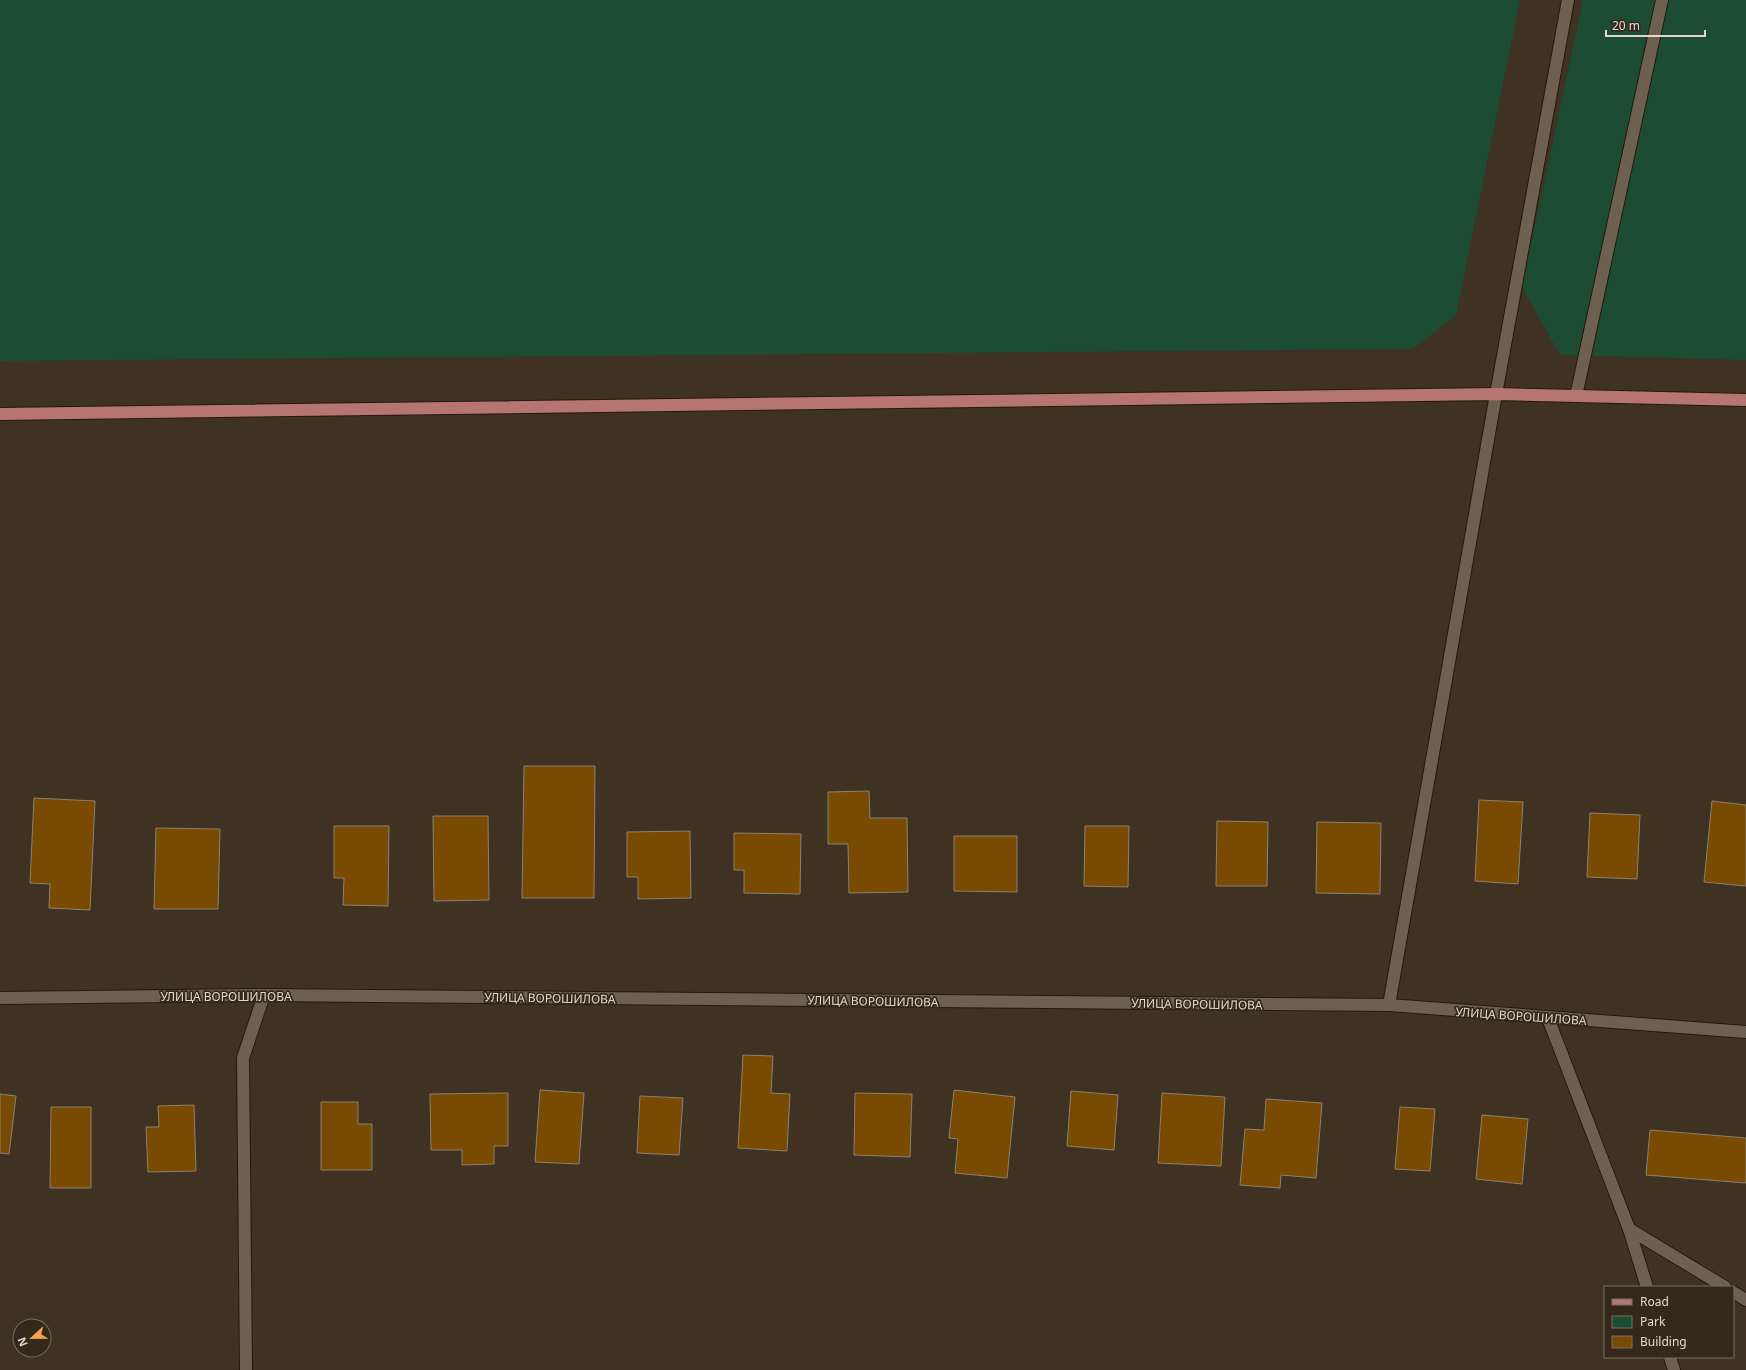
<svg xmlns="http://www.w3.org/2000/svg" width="1746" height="1370" viewBox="0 0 1746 1370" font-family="'Noto Sans',sans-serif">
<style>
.green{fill:#1c4c31}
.building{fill:#784a02;stroke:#8f8070}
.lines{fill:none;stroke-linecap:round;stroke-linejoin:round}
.minor-casing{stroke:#25190c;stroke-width:14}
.major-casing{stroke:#25190c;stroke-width:14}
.minor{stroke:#6e6050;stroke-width:12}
.major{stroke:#b4766f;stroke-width:12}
.labels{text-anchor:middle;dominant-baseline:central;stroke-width:3.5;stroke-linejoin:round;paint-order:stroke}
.street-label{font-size:12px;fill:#e0d8cf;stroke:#34281a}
</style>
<rect width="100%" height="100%" fill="#3f3223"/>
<!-- green -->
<g class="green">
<path d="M0,0H1520L1456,315L1413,349L0,361Z"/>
<path d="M1583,0H1746V360L1560,355L1522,287Z"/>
</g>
<!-- building -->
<g class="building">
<path d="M524,766H595L594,898H522Z"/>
<path d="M869,791L870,818H907L908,892L849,893L848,844H828V792Z"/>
<path d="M34,798L95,801L90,910L49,908L50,884L30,883Z"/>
<path d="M1479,800L1523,802L1518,884L1475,881Z"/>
<path d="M1712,801L1746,805V886L1704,882Z"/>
<path d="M1590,813L1640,815L1637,879L1587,877Z"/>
<path d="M433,816H488L489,900L434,901Z"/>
<path d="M1217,821L1268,822L1267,886H1216Z"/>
<path d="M1317,822L1381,823L1380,894L1316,893Z"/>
<path d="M334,826H389L388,906L343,905L344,878H334Z"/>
<path d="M1085,826H1129L1128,887L1084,886Z"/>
<path d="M156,828L220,829L218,909H154Z"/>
<path d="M690,831L691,898L638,899V877H627V832Z"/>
<path d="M734,833L801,834L800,894L744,893V870H734Z"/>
<path d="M954,836H1017V892L954,891Z"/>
<path d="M743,1055L773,1056L771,1093L790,1094L787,1151L738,1148Z"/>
<path d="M540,1090L584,1093L579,1164L535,1162Z"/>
<path d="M954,1090L1015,1097L1007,1178L955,1173L958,1139L949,1138Z"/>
<path d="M1071,1091L1118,1095L1114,1150L1067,1146Z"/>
<path d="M508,1093V1146H494V1164L462,1165V1150H431L430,1094Z"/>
<path d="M855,1093L912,1094L910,1157L854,1155Z"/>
<path d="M1162,1093L1225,1097L1221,1166L1158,1163Z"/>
<path d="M0,1094L16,1096L9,1154L0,1153Z"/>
<path d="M640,1096L683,1098L679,1155L637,1153Z"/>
<path d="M1266,1099L1322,1103L1316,1178L1281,1175L1280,1188L1240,1185L1245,1129L1264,1130Z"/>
<path d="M321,1102H358V1124H372V1170H321Z"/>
<path d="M194,1105L196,1171L148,1172L146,1127H159L158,1106Z"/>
<path d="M51,1107H91V1188H50Z"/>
<path d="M1400,1107L1435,1109L1430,1171L1395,1169Z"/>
<path d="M1482,1115L1528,1119L1522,1184L1476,1179Z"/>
<path d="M1650,1130L1746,1138V1183L1646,1175Z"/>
</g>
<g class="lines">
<defs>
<g id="minor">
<path d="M1576,396L1662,0"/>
<path d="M0,998L264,995L1389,1005L1746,1032"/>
<path d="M1389,1005L1496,394L1568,0"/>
<path d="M1548,1018L1629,1229L1647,1287"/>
<path d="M1629,1229L1725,1287"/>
<path d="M1733,1292L1746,1300"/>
<path d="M1670,1357L1674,1370"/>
<path d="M246,1370L243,1058L264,995"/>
</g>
<path id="major" d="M0,414L1496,394L1746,400"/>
</defs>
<!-- minor casing -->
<use href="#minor" class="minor-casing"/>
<!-- major casing -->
<use href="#major" class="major-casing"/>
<!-- minor -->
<use href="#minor" class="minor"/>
<!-- major -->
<use href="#major" class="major"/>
</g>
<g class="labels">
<!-- street labels -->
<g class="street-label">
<text x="226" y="996">УЛИЦА ВОРОШИЛОВА</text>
<text transform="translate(550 998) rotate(1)">УЛИЦА ВОРОШИЛОВА</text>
<text transform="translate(873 1001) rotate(1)">УЛИЦА ВОРОШИЛОВА</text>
<text transform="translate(1197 1004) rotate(1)">УЛИЦА ВОРОШИЛОВА</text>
<text transform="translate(1521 1016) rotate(4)">УЛИЦА ВОРОШИЛОВА</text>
</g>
</g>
<!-- legend -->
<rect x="1604" y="1286" width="130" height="72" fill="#34281a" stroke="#796e62"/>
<rect x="1612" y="1299" width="20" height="6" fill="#b4766f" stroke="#796e62"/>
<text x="1640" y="1306" font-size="12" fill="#e0d8cf">Road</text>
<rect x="1612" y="1316" width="20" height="12" fill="#1c4c31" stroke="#796e62"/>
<text x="1640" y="1326" font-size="12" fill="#e0d8cf">Park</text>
<rect x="1612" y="1336" width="20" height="12" fill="#784a02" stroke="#796e62"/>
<text x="1640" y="1346" font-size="12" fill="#e0d8cf">Building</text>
<!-- north arrow -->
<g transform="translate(32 1338) rotate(248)"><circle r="19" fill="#34281a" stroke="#796e62"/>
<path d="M0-3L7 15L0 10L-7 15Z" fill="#fa9f4e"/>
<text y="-6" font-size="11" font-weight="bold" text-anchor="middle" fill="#e0d8cf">N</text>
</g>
<!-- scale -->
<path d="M1606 30v6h99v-6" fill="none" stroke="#e0d8cf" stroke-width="2"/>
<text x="1612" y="30" font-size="12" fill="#e0d8cf" stroke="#34281a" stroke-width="3" paint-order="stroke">20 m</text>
</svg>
